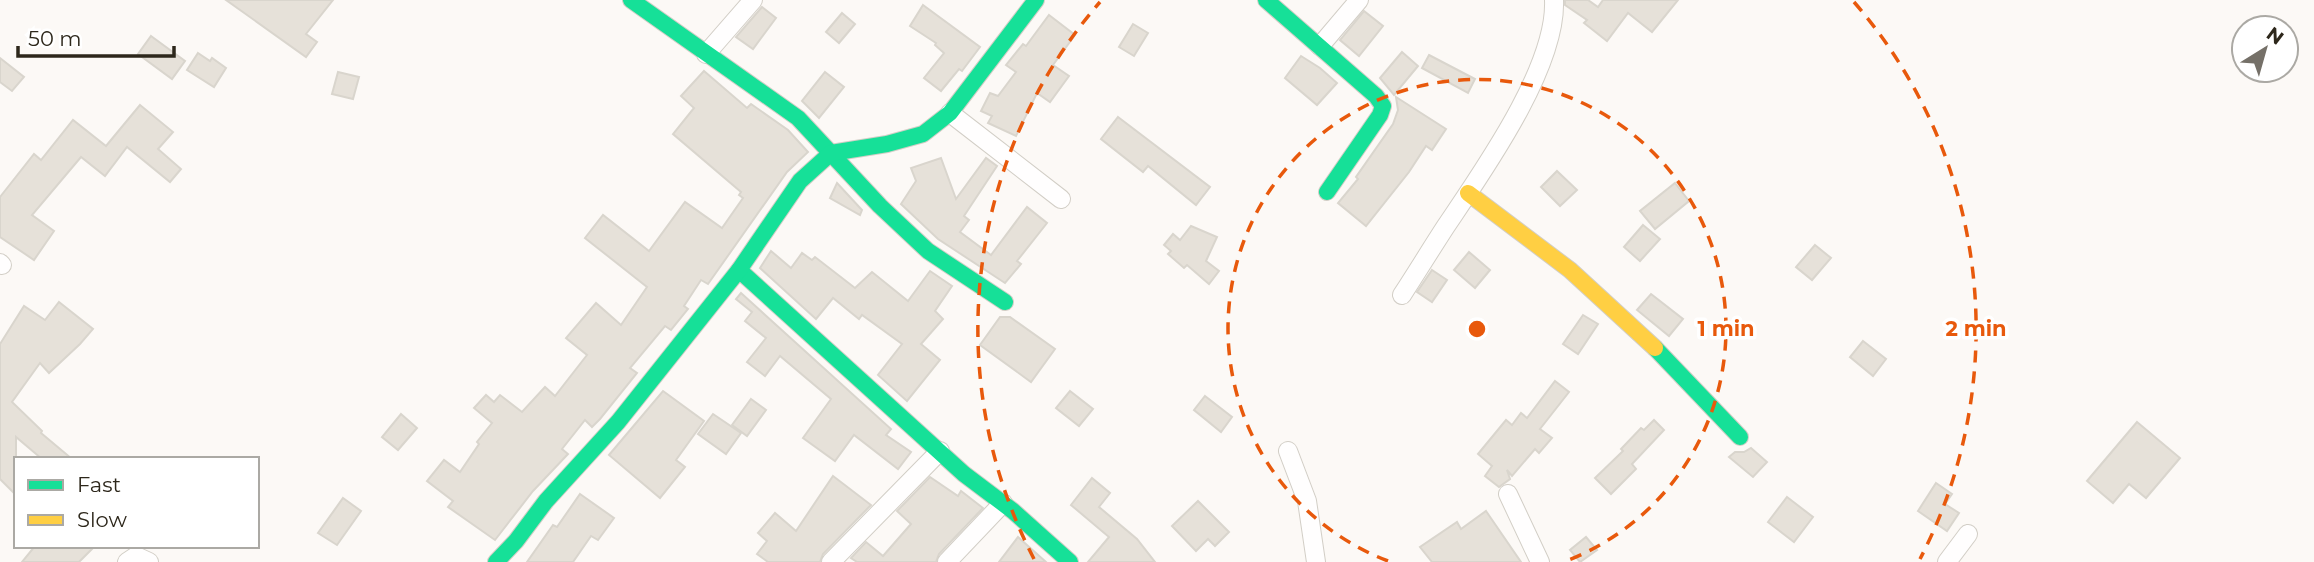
<svg xmlns="http://www.w3.org/2000/svg" width="2314" height="562" viewBox="0 0 2314 562" font-family="Montserrat,sans-serif">
<style>
.building{fill:#e6e1d9;stroke:#d9d5cd;stroke-width:2}
.lines{fill:none;stroke-linecap:round;stroke-linejoin:round}
.street-casing{stroke:#d2cec6;stroke-width:20}
.fast-casing{stroke:#d2cec6;stroke-width:18}
.slow-casing{stroke:#d2cec6;stroke-width:18}
.street{stroke:#fffefe;stroke-width:18}
.fast{stroke:#16e098;stroke-width:16}
.slow{stroke:#ffcf43;stroke-width:16}
.ring{fill:none;stroke:#e8590c;stroke-width:3.5;stroke-dasharray:12 9}
.centre{fill:#e8590c;stroke:#fff;stroke-width:3.5}
.ring-label{font-size:21px;text-anchor:middle;font-weight:bold;fill:#e8590c;stroke:#fff;stroke-width:7;stroke-linejoin:round;paint-order:stroke}
</style>
<rect width="100%" height="100%" fill="#fcf9f6"/>
<!-- building -->
<g class="building">
<path d="M226,0H333L306,34L317,42L306,57Z"/>
<path d="M1565,0H1588L1598,7L1603,0H1678L1652,32L1628,13L1607,41L1584,23L1587,20L1565,5Z"/>
<path d="M923,5L980,47L962,71L959,69L941,91L924,78L944,53L935,45L936,43L910,26Z"/>
<path d="M762,7L776,18L753,49L736,37Z"/>
<path d="M1364,11L1383,26L1359,56L1340,40Z"/>
<path d="M842,13L855,24L839,43L826,32Z"/>
<path d="M1049,15L1075,35L1053,65L1069,76L1050,102L1037,93L1016,136L988,123L992,116L981,111L990,93L998,96L1016,72L1006,65L1023,44L1026,46Z"/>
<path d="M1133,24L1148,33L1134,56L1119,47Z"/>
<path d="M151,36L185,61L172,79L138,54Z"/>
<path d="M1402,52L1418,66L1394,95L1380,78Z"/>
<path d="M198,53L210,61L212,58L226,68L214,87L187,70Z"/>
<path d="M1429,55L1475,79L1468,93L1422,68Z"/>
<path d="M1301,56L1320,68L1337,83L1317,105L1285,78Z"/>
<path d="M0,58L24,77L12,91L0,82Z"/>
<path d="M704,71L747,108L751,104L788,130L808,152L787,172L708,284L701,280L684,306L688,309L671,330L665,326L630,368L637,373L600,419L592,427L585,420L562,449L568,454L533,491L495,540L448,507L453,501L427,481L444,460L460,472L479,444L477,442L492,423L474,408L486,395L494,402L500,395L522,412L545,387L555,396L587,355L566,338L596,303L621,325L647,287L585,238L603,215L649,251L685,202L722,228L743,198L739,195L741,192L673,134L694,108L681,96Z"/>
<path d="M338,72L359,77L353,99L332,94Z"/>
<path d="M825,72L844,87L819,118L802,101Z"/>
<path d="M1396,97L1446,129L1432,150L1426,146L1409,172L1366,226L1338,203L1358,179L1356,177L1393,124L1398,110Z"/>
<path d="M140,105L173,132L158,149L181,169L170,182L127,147L105,176L81,157L32,215L54,231L34,260L0,237V197L34,154L41,160L73,120L106,146Z"/>
<path d="M1118,117L1210,187L1196,205L1148,166L1143,172L1101,139Z"/>
<path d="M941,158L956,199L986,158L997,166L964,216L969,220L960,232L991,255L1027,207L1047,223L1017,261L1021,264L1005,283L938,239L901,204L916,181L911,168Z"/>
<path d="M1557,171L1577,190L1560,206L1541,187Z"/>
<path d="M837,183L862,210L860,215L830,198Z"/>
<path d="M1675,183L1689,201L1655,229L1640,211Z"/>
<path d="M1643,225L1660,239L1640,261L1624,247Z"/>
<path d="M1191,226L1217,237L1206,261L1219,271L1209,284L1187,265L1184,268L1168,254L1171,251L1164,245L1173,234L1180,240Z"/>
<path d="M1815,245L1831,258L1812,280L1796,267Z"/>
<path d="M771,251L791,268L802,253L812,260L815,257L855,288L872,272L908,301L930,271L952,286L935,311L943,319L921,344L940,360L907,401L878,375L902,344L862,315L859,319L833,298L816,319L760,268Z"/>
<path d="M1469,252L1490,270L1475,288L1454,270Z"/>
<path d="M1432,270L1447,280L1432,302L1417,292Z"/>
<path d="M741,293L891,429L886,435L911,452L898,469L854,435L835,461L803,438L831,399L780,356L765,376L747,362L766,338L745,321L752,312L736,299Z"/>
<path d="M1651,294L1683,319L1669,336L1637,310Z"/>
<path d="M59,302L93,329L80,344L49,373L40,363L12,402L42,431L41,433L72,459H42L16,437V495L0,479V344L24,306L45,320Z"/>
<path d="M1583,315L1598,324L1578,354L1563,344Z"/>
<path d="M1000,317H1010L1055,349L1031,382L980,345Z"/>
<path d="M1863,341L1886,359L1873,376L1850,357Z"/>
<path d="M1555,381L1569,392L1540,429L1552,438L1539,453L1535,449L1512,476L1507,470L1510,479L1499,487L1485,476L1492,466L1478,454L1506,420L1512,425L1521,413L1527,418Z"/>
<path d="M663,391L704,421L676,460L685,467L660,498L609,455Z"/>
<path d="M1070,391L1093,409L1079,426L1056,408Z"/>
<path d="M1205,396L1232,417L1221,432L1194,410Z"/>
<path d="M751,399L766,410L747,436L732,425Z"/>
<path d="M401,414L417,428L398,450L382,437Z"/>
<path d="M713,414L741,433L726,454L698,434Z"/>
<path d="M1654,420L1664,430L1632,464L1636,469L1611,494L1595,478L1623,451L1621,449L1641,428L1644,430Z"/>
<path d="M2137,422L2180,458L2146,498L2129,484L2113,503L2087,481Z"/>
<path d="M1751,448L1767,462L1753,477L1729,457L1735,452H1744Z"/>
<path d="M833,476L871,505L823,554L820,562H768L757,554L767,541L758,533L775,513L796,531Z"/>
<path d="M930,477L958,496L961,491L983,508L939,554L936,562H857L851,558L866,542L883,556L911,524L897,511Z"/>
<path d="M1092,478L1110,493L1099,507L1137,539L1155,562H1088L1109,537L1071,505Z"/>
<path d="M1936,483L1952,494L1945,504L1959,513L1947,531L1918,511Z"/>
<path d="M580,494L614,518L598,540L591,536L573,562H527L553,525L557,527Z"/>
<path d="M1787,497L1813,517L1794,542L1768,522Z"/>
<path d="M343,498L361,511L337,545L318,533Z"/>
<path d="M1198,501L1229,532L1215,546L1208,539L1196,551L1172,526Z"/>
<path d="M1486,511L1521,562H1432L1420,547L1457,522L1461,529Z"/>
<path d="M1018,537L1046,562H999Z"/>
<path d="M1586,537L1597,550L1580,562L1570,550Z"/>
<path d="M35,546H95L79,562H22Z"/>
</g>
<g class="lines">
<defs>
<g id="street">
<path d="M1320,46L1359,0"/>
<path d="M706,54L753,0"/>
<path d="M950,113L1061,199"/>
<path d="M0,263L2,265"/>
<path d="M1402,295C1417,272 1431,249 1446,226C1483,171 1557,67 1554,0"/>
<path d="M1288,451L1307,501L1316,562"/>
<path d="M1508,494L1540,562"/>
<path d="M127,562L136,556L149,562"/>
<path d="M831,562L940,451"/>
<path d="M947,562L1003,503"/>
<path d="M1947,562L1968,534"/>
</g>
<g id="fast">
<path d="M631,0L798,118L880,206L928,251L1005,302"/>
<path d="M1266,0L1376,96L1383,106L1380,115L1327,192"/>
<path d="M739,270L964,474L1013,511L1070,562"/>
<path d="M1655,348L1740,437"/>
<path d="M496,562L516,541L546,501L618,422L739,270L800,181L831,153L887,144L923,134L950,113L1036,0"/>
</g>
<path id="slow" d="M1468,193L1570,270L1655,348"/>
</defs>
<!-- street casing -->
<use href="#street" class="street-casing"/>
<!-- fast casing -->
<use href="#fast" class="fast-casing"/>
<!-- slow casing -->
<use href="#slow" class="slow-casing"/>
<!-- street -->
<use href="#street" class="street"/>
<!-- fast -->
<use href="#fast" class="fast"/>
<!-- slow -->
<use href="#slow" class="slow"/>
</g>
<!-- distance rings -->
<g class="ring">
<path d="M1388 561A249 249 0 1 1 1566 561"/>
<path d="M1034 559A499 499 0 0 1 1100 2M1854 2A499 499 0 0 1 1920 559"/>
</g>
<circle cx="1477" cy="329" r="10" class="centre"/>
<g class="ring-label">
<text x="1726" y="336">1 min</text>
<text x="1976" y="336">2 min</text>
</g>
<!-- legend -->
<rect x="14" y="457" width="245" height="91" fill="#ffffff" stroke="#aba9a4" stroke-width="2"/>
<rect x="28" y="480" width="35" height="10" fill="#16e098" stroke="#aba9a4" stroke-width="2"/>
<text x="77" y="492" font-size="21" fill="#2d271b">Fast</text>
<rect x="28" y="515" width="35" height="10" fill="#ffcf43" stroke="#aba9a4" stroke-width="2"/>
<text x="77" y="527" font-size="21" fill="#2d271b">Slow</text>
<!-- north arrow -->
<g transform="translate(2265 49) rotate(37)"><circle r="33" fill="#ffffff" stroke="#aba9a4" stroke-width="2"/>
<path d="M0-5L12 26L0 18L-12 26Z" fill="#757068"/>
<text y="-10" font-size="19" font-weight="bold" text-anchor="middle" fill="#2d271b">N</text>
</g>
<!-- scale -->
<path d="M18 46v10h156v-10" fill="none" stroke="#2d271b" stroke-width="3.5"/>
<text x="28" y="46" font-size="21" fill="#2d271b" stroke="#ffffff" stroke-width="5" paint-order="stroke">50 m</text>
</svg>
